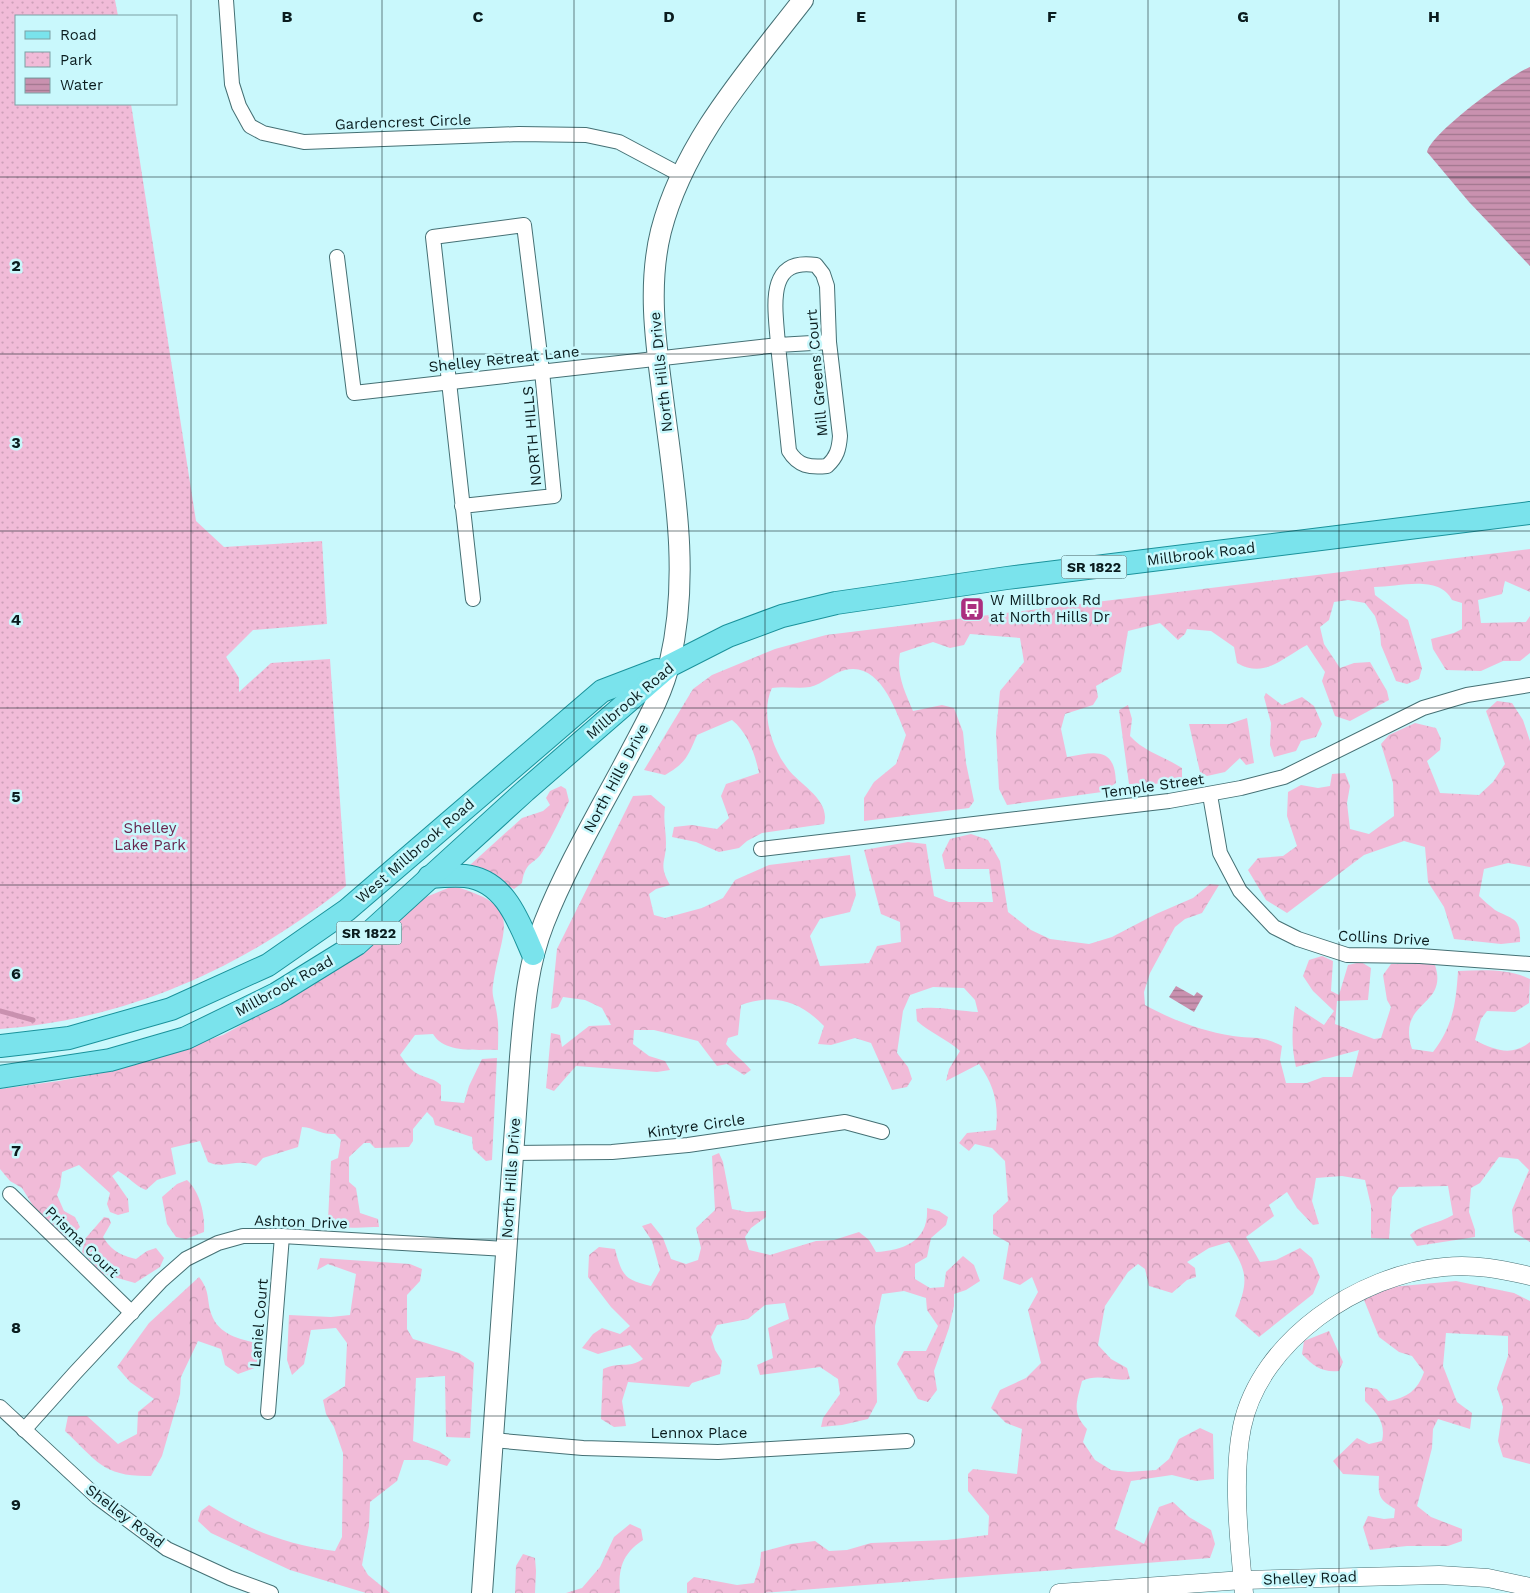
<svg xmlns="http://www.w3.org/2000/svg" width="1530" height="1593" viewBox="0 0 1530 1593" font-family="'Work Sans',sans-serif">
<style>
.forest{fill:url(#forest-crowns)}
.park{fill:url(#park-dots)}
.water{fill:url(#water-rules)}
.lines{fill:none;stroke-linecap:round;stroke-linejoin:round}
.stream{stroke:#c991af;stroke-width:5}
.minor-casing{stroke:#457074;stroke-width:16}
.tertiary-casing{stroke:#457074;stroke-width:19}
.secondary-casing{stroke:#457074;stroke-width:22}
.primary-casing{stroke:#1a929b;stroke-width:24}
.minor{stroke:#fff;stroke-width:14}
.tertiary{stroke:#fff;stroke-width:18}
.secondary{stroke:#fff;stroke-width:20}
.primary{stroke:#7ae3ec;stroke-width:22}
.grid{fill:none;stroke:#0a1c1e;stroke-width:1;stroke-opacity:0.55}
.labels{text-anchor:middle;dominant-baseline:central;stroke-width:5;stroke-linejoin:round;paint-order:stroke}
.shield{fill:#c9f8fc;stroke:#435e61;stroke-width:1}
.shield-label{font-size:14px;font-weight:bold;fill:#0a1c1e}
.street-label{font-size:15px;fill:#0a1c1e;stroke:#c9f8fc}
.poi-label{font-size:15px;fill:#0a1c1e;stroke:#c9f8fc;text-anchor:start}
.park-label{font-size:15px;fill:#69264f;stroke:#c9f8fc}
.grid-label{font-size:16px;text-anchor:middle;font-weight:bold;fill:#0a1c1e;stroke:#c9f8fc;stroke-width:5;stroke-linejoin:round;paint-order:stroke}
</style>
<defs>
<pattern id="forest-crowns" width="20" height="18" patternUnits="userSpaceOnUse" patternTransform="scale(1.25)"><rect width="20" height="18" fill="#f1bbd8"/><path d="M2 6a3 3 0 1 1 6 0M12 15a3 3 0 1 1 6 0" fill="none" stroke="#cda0b9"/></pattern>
<pattern id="park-dots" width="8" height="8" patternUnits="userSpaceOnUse" patternTransform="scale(1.25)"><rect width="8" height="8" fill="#f1bbd8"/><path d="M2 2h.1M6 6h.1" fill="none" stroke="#cda0b9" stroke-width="1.8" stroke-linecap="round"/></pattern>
<pattern id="water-rules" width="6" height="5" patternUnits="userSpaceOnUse" patternTransform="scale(1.25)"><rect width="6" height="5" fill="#c991af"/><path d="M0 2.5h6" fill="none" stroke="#a1768e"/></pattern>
</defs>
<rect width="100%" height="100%" fill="#c9f8fc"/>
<!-- forest -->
<g class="forest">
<path d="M1530,549V592L1505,581L1502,594L1478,600L1481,623L1526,622L1530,616V653L1520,661H1503L1481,671L1446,670L1433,649L1431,639L1454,633L1462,629V603L1452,600C1439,574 1399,587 1374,587L1375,595L1408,620L1422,668L1419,679L1407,684L1396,681L1381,645L1380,632L1375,616L1365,603L1348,600L1334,602L1329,620L1320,627L1324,644L1340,668L1354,663L1370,662L1387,691L1389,700L1350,721L1335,716L1322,681L1325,672L1307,645C1282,658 1265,679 1237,663L1234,647L1211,631L1187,629L1185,634L1178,640L1160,623L1128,631L1121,672L1096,686L1098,697L1093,705L1065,714L1061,729L1067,757C1095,752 1115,746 1116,783L1102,792L1007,805L999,789L996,733L1000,691L1024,662L1020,638L970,634L964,645L950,648L933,642L900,653C896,674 905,692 913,711L942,705L954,708L963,732L966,763L974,801L969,808L864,821V798L874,782L896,764L906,735C896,711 880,661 845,670C833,673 823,684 810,687C798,689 784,686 772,688C760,713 772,748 788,769C800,785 831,800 824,824L762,833L747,841L739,848L719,852L696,842L672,837L674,827L692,825L717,829L729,818L721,796L726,784L759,773C755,754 748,733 732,720L697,735C688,756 686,763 665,775L644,770L693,689L712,675L775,649L826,635Z"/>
<path d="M1266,693L1282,705L1302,697L1314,706L1322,724L1316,737L1301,741L1296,751L1274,757L1270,745L1271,723L1264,697Z"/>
<path d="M1497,701L1512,703L1523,720L1530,741V867L1508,863L1484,869L1479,896C1484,901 1490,906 1495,910C1513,920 1521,917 1520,942L1501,944L1454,939L1444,907L1428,882L1425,847L1404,841L1364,855L1287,913L1266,900L1248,870L1258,858L1283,856L1297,846L1287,816L1288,792L1301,785L1318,788L1330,786L1332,774L1345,773L1350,786L1347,803L1350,829L1369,834L1394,816L1393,783L1381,744L1389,735L1415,723L1436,728L1441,739L1440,750L1427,761L1440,793L1479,795L1493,782L1505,764L1486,711Z"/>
<path d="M1128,705L1132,719L1130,736C1143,751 1165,757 1182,768V781L1154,784H1129L1119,710Z"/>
<path d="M1247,718L1254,763L1246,765L1240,758L1225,772L1207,776L1200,772L1189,724H1229Z"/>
<path d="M561,786L566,789L569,801C561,817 553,835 543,851C534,866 526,859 522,883L514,889L506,885L495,875L470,865L522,818L543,811L550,805L546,798L550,791Z"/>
<path d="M651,795L665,807C663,821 666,830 666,843C666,863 658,864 670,885L656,889L649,894L654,915L665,918L702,908L723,898L735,880L769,865L850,855L856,895L850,912L820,919L810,936L820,966L869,963L877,946L901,942L900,922L881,914L864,850L908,842L926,844L934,896L949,902H993L989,869H945L942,855L950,839L971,834L988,840L1000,861L1008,912L1031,930L1050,939L1089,944L1112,937L1156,914L1193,898L1210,884L1219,885L1202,913L1185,919L1175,927L1150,973L1144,992L1145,1005C1172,1020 1202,1031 1233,1036C1254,1039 1261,1035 1282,1046L1280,1060L1286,1083H1307L1323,1077H1352L1359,1050L1296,1067C1291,1047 1292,1026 1295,1006L1324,1025L1334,1011L1313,991L1303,976L1309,960L1322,956L1333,961L1331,991L1339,995L1348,965L1361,962L1371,968L1368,1000L1337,1001L1335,1024L1374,1039L1381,1038L1391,1007L1387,1000L1383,975L1391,964L1426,963L1435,965C1449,1008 1396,1000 1412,1049L1433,1052C1453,1026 1456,1003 1458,971C1482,970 1507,968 1530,979L1529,1003L1515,1012L1487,1011L1481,1019L1475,1040C1494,1050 1512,1057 1530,1042V1242L1514,1232L1512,1210L1529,1170L1518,1159L1499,1157L1480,1183L1471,1188L1469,1212L1475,1230V1237L1417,1246L1410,1235C1421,1224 1438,1224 1453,1215L1448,1186L1399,1187L1392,1197L1389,1239L1371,1238V1206L1365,1180L1342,1176L1316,1178L1312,1201L1319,1224L1313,1225L1297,1208L1287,1192L1269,1205L1274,1216L1246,1237L1260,1262L1276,1260L1300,1248L1312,1258L1320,1277L1313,1294L1259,1337L1235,1316C1248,1282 1249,1274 1229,1242L1209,1248L1187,1262L1195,1268L1196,1277L1187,1280L1172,1293L1149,1286L1145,1269L1138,1264L1128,1272L1105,1306L1098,1345L1111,1359L1127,1368L1130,1379C1114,1382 1098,1373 1082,1381C1077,1401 1071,1412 1087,1429L1083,1442L1095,1460L1111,1470L1128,1472L1156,1470L1169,1459L1179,1439L1200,1428L1213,1434L1214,1479L1196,1481L1172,1475L1131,1481L1115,1529L1144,1544L1159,1507L1173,1502L1189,1517L1211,1530L1215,1544L1210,1558L763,1593H687V1583L694,1577L737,1585L754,1583L760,1565L761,1552L791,1544L815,1541L829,1551L847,1550L871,1543L947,1540L988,1535L989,1516L968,1491V1474L973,1469L1017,1474L1022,1429L1006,1423L991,1408L1000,1390L1026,1378L1041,1363L1028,1310L1038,1292L1032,1277L1020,1285L1003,1279L1009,1243L993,1234V1215L1008,1201L1005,1161L992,1148L975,1144L969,1151L959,1143L967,1133L996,1130C999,1104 994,1085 979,1064L946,1081L949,1069L960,1051C947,1039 930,1033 917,1021L916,1009C936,1005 958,1011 978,1012L975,1000L964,988L933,987L910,995L903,1011L897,1053L908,1067L912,1079L907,1087L892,1090L871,1043L855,1038L831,1045L818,1044L824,1026C800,1001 774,993 741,1005L738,1035L728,1038L726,1044C734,1055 743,1060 751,1070L744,1075L727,1064L717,1066L698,1041L654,1030H634L633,1044L649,1056L665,1061L670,1070L657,1072L576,1066L554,1091L546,1088L551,1033L560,1035L562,1047L589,1026L611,1025L602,1008L585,1000L563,997L558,1007L551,1009L557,949L633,796Z"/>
<path d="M453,886C527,907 501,927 493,985C491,996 496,1004 497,1015C499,1026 498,1038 498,1050C477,1049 445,1054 433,1034L415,1035L400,1055C406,1063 410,1071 420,1075C429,1079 433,1078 441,1085V1101L464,1103L469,1086L482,1059L497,1058L492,1160L486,1161L473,1149L472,1137L435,1125L433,1118L427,1112L413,1129V1141L409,1147L375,1148L370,1143H364L349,1157V1182L356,1188L360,1213L378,1219L379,1227C363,1227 340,1231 328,1220L331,1161L338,1158L341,1140L335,1134C319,1135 317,1128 302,1127L298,1147L263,1158L256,1166C238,1157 224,1170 208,1162L200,1141L171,1148L176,1174L157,1180L146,1190C135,1186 129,1177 118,1171L112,1176L128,1199L129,1212L118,1215L110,1212L107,1204L110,1193L79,1165L62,1172L60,1187L57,1195L64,1211L75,1217L80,1227L68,1239L40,1217L22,1188L10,1181L0,1169V1089L59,1081L112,1071L223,1035L310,987L361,953L426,897Z"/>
<path d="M719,1153L723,1162L732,1209L747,1212L766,1211V1217L751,1228L745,1237L749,1250L770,1255L816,1241L834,1240L859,1232L869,1240L876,1252C904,1250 929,1241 927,1208L939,1211L948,1217L946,1225L931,1238L927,1257L915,1264V1279L930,1288L944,1287L946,1272L963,1256L974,1265L980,1281L966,1290L954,1294V1306L949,1328L934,1371L937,1390L928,1402L918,1399L897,1364L904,1351H926L938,1326L927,1310L926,1298L904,1291L882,1294L875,1326L877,1402L868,1419L842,1425L821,1427L823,1418L840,1394L838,1379L820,1367L760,1375L757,1365L773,1358L768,1328L789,1319L785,1303L765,1305L748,1319L717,1325L711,1337L715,1350L722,1361L720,1374L692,1383L689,1387L628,1382L622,1401L626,1426L614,1427L601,1419L603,1369C620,1361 628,1369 643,1359L630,1345L598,1354L582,1348L593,1334L602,1328L620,1334L630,1326L611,1307L588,1277L589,1255L599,1247L615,1249C622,1275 624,1280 651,1286L660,1270L652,1241L642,1226L651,1223L663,1238L671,1259L686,1264L698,1260L701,1248L696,1228L715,1210L712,1156Z"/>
<path d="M187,1180C200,1192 205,1214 204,1232L186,1239L176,1237L167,1224L162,1197L177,1184Z"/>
<path d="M104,1217L109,1218L111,1223L103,1237C112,1251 120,1255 136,1259L147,1251L156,1248L164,1258L160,1267L135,1283L100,1273L94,1264L82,1252L85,1239Z"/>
<path d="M320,1258L410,1264L422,1269L420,1281L407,1295V1329L413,1339L459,1353L474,1363L470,1438L446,1437L445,1376L416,1378L413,1441L439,1451L451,1460L447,1466L428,1460H404L397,1481L370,1502L369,1526L362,1565L368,1575L390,1593H366L290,1570L211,1533L198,1521L201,1511L209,1505C249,1530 288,1545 335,1551L342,1537L343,1453L334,1427L326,1414L323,1400L345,1386L347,1343L336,1328L311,1330L304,1364L292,1375L287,1360L289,1315L331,1317L350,1315L356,1274L328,1264L317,1270Z"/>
<path d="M199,1277C209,1290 207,1296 210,1310C216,1333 235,1338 256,1343L261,1353L260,1366L238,1374L225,1365L221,1349L198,1341L181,1377L180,1394L162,1456L151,1476C103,1477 97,1461 65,1431L68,1416H87L118,1444L137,1434L138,1412L154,1399L130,1382L117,1367L149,1323Z"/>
<path d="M1456,1281L1514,1293L1530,1301V1464L1503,1457L1498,1441L1503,1407L1497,1388L1508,1356V1336L1446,1333L1443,1366L1457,1402L1472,1413L1470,1429L1438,1419L1433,1429L1432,1448L1417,1506L1431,1517L1462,1529V1541L1448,1546H1407L1370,1550L1363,1527L1368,1516L1384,1519L1394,1518L1395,1509C1378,1499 1378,1495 1379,1476L1343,1474L1333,1461L1357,1438L1369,1444L1382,1441C1386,1423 1377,1413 1365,1401V1387L1377,1389L1388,1401C1407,1398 1418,1390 1424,1372L1412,1356L1399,1352L1379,1337L1364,1300L1391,1287Z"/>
<path d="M1329,1331L1343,1362L1339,1371C1323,1373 1313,1366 1302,1354L1304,1341Z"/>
<path d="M630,1524L641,1529L643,1540C622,1554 618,1569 620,1593H566L582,1588L600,1567L614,1537Z"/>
<path d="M523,1554L535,1558L536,1571L535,1593H515L516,1566Z"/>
</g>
<!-- park -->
<path class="park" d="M0,0H115L118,16H16V104H131L196,521L224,547L322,541L327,624L253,630L226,657L239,678V692L271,663L330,659L346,886C245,967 130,1019 0,1029Z"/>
<!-- water -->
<g class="water">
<path d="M1530,67V266L1469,202L1427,152C1430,134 1511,74 1530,67Z"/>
<path d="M1176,986L1194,996L1197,992L1203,996L1194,1012L1169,997Z"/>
</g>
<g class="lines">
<!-- stream -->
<path class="stream" d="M0,1011L33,1020"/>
<defs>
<g id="minor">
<path d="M226,0L232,84L239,106L250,126L263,133L304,142L519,134L586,135L619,142L681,175"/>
<path d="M337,257L354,393L778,345C776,311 764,257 816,265L823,274L827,286L829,342L840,436C839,449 837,457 827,466C810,468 798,466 789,451L778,345L829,342"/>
<path d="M462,506L554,496L542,371L524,225L433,237L473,599"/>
<path d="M1210,795L1220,853L1240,891L1274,927L1298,939L1347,955L1420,956L1530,964"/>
<path d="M761,849L1169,801L1241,788L1284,777L1423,708L1467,695L1530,685"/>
<path d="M512,1153L612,1152L688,1145L845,1122L882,1132"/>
<path d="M10,1194L132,1313"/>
<path d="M0,1407L97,1497L167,1549L230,1578L271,1593"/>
<path d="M268,1412L282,1236"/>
<path d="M24,1430L75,1373L161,1281L186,1259L218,1243L243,1236H282L506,1249"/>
<path d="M492,1440L583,1448L718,1452L907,1441"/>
</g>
<g id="tertiary">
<path d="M1059,1593L1243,1580L1439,1575L1488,1578L1530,1587"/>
<path d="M1244,1593C1239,1542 1232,1476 1242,1427C1260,1340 1360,1274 1444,1267C1474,1264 1501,1269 1530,1276"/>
</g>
<path id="secondary" d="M482,1593L520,1057C524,1011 527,966 544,923C567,865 600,810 629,755C644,726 663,694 670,661C691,571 673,480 662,390C655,338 648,283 661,231C684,142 748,71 803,0"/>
<g id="primary">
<path d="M429,877C441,876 453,875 465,876C505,880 519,922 533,954"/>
<path d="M0,1046L69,1038L171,1009L268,965L347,910L602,691L657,670"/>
<path d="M0,1077L110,1060L186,1038L276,994L357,944L525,791L669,666L728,636L782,616L836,603L1007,578L1530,513"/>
</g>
</defs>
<!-- minor casing -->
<use href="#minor" class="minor-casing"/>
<!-- tertiary casing -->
<use href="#tertiary" class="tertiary-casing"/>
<!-- secondary casing -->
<use href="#secondary" class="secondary-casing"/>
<!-- primary casing -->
<use href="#primary" class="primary-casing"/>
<!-- minor -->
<use href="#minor" class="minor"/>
<!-- tertiary -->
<use href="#tertiary" class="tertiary"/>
<!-- secondary -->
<use href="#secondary" class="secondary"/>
<!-- primary -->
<use href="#primary" class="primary"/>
</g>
<!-- grid -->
<path class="grid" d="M191,0V1593M382,0V1593M574,0V1593M765,0V1593M956,0V1593M1148,0V1593M1339,0V1593M0,177H1530M0,354H1530M0,531H1530M0,708H1530M0,885H1530M0,1062H1530M0,1239H1530M0,1416H1530"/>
<!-- icons -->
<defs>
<symbol id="bus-square" viewBox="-11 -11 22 22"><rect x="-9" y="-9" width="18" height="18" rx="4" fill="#ab2e7f" stroke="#c9f8fc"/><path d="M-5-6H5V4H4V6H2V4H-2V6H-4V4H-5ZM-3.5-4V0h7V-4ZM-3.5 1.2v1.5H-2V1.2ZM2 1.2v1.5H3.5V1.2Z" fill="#fff"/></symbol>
</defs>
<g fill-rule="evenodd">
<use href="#bus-square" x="958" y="595" width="28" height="28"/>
</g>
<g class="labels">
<!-- shield labels -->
<g class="shield">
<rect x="1061.5" y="555.5" width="65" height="23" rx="4"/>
<rect x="336.5" y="921.5" width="65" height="23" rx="4"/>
</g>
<g class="shield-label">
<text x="1094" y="567">SR 1822</text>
<text x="369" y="933">SR 1822</text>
</g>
<!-- street labels -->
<g class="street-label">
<text transform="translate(403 122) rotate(-2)">Gardencrest Circle</text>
<text transform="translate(504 359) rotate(-6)">Shelley Retreat Lane</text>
<text transform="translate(661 372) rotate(-96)">North Hills Drive</text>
<text transform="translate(817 373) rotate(-95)">Mill Greens Court</text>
<text transform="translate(532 436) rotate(-95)">NORTH HILLS</text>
<text transform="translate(1201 554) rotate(-7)">Millbrook Road</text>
<text transform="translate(630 701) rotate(-40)">Millbrook Road</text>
<text transform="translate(616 778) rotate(-62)">North Hills Drive</text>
<text transform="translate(1153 786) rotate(-8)">Temple Street</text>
<text transform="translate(415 851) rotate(-41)">West Millbrook Road</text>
<text transform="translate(1384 938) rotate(3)">Collins Drive</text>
<text transform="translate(284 986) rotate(-29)">Millbrook Road</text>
<text transform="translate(696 1126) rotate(-8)">Kintyre Circle</text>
<text transform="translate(511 1178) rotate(-86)">North Hills Drive</text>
<text transform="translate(301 1222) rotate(2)">Ashton Drive</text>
<text transform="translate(82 1242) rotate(44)">Prisma Court</text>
<text transform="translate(259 1323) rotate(-85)">Laniel Court</text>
<text x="699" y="1433">Lennox Place</text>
<text transform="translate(125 1516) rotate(37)">Shelley Road</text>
<text transform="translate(1310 1578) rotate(-2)">Shelley Road</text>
</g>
<!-- poi labels -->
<g class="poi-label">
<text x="990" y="600">W Millbrook Rd<tspan x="990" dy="17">at North Hills Dr</tspan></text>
</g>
<!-- park labels -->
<g class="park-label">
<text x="150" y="828">Shelley<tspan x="150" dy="17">Lake Park</tspan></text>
</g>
</g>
<g class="grid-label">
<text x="287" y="22">B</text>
<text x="478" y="22">C</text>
<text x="669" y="22">D</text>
<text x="861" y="22">E</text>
<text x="1052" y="22">F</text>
<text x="1243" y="22">G</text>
<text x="1434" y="22">H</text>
<text x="16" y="271">2</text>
<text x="16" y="448">3</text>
<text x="16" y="625">4</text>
<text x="16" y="802">5</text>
<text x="16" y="979">6</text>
<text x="16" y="1156">7</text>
<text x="16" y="1333">8</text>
<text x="16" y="1510">9</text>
</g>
<!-- legend -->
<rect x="15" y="15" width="162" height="90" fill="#c9f8fc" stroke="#7da0a3"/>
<rect x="25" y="31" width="25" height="8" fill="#7ae3ec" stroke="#7da0a3"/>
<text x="60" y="40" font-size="15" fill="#0a1c1e">Road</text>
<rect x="25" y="52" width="25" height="15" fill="url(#park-dots)" stroke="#7da0a3"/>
<text x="60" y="65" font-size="15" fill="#0a1c1e">Park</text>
<rect x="25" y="78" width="25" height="15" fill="url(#water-rules)" stroke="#7da0a3"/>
<text x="60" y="90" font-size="15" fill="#0a1c1e">Water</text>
</svg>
